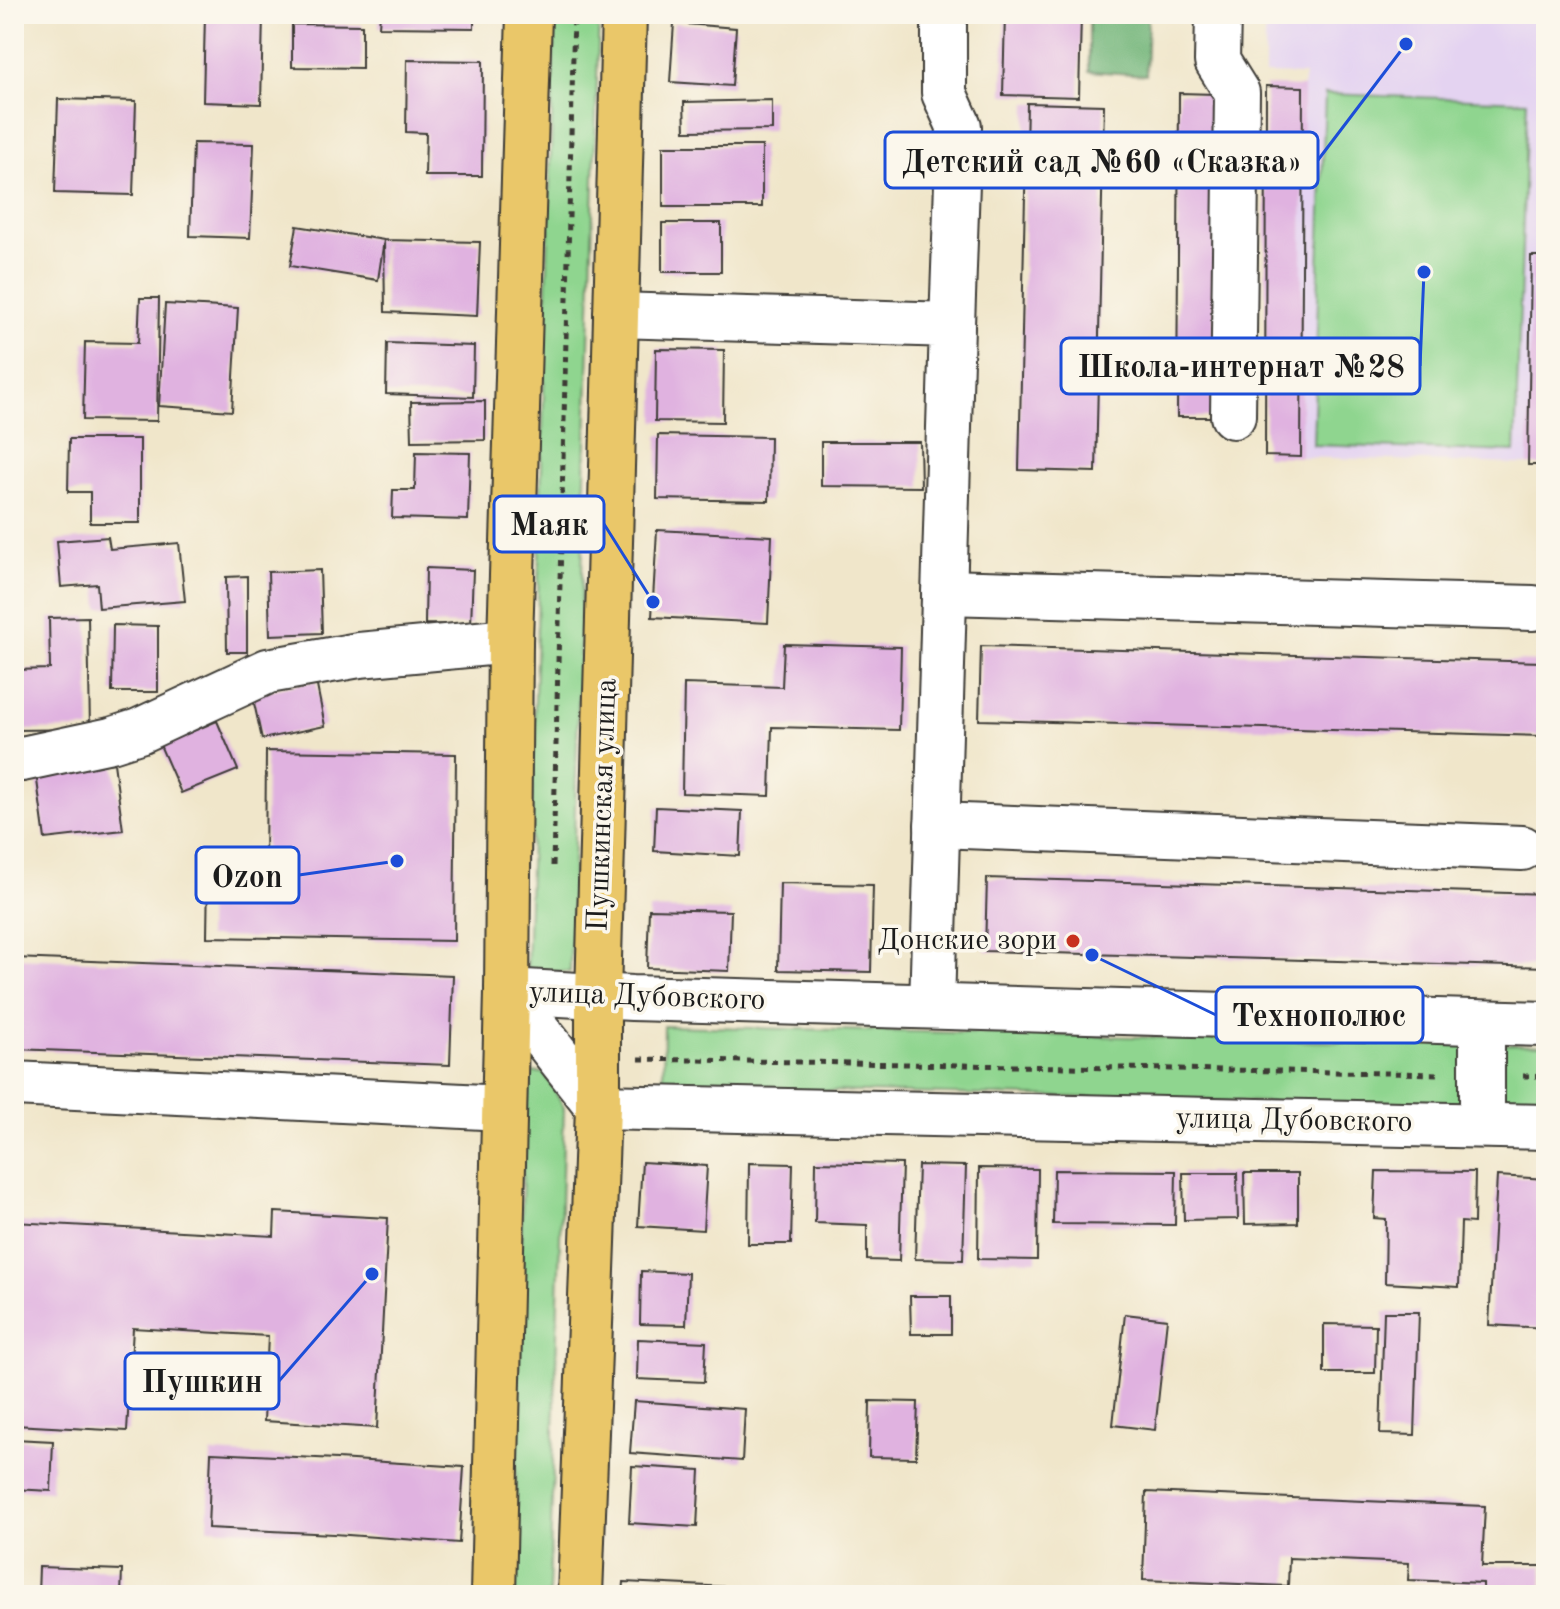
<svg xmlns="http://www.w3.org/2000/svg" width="1560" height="1609" viewBox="0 0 1560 1609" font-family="'Old Standard TT',serif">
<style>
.built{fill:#e4d3f1}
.green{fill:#8fd58f;stroke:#567856;stroke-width:2}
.forest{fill:#73b67a;stroke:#48694b;stroke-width:2}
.building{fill:#e0b2e0}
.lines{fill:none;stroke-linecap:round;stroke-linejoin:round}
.minor-casing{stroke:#3c3a36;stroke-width:48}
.major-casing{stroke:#3c3a36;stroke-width:48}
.path{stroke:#3c3a36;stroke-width:5;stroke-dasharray:6 6;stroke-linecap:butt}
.minor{stroke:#fff;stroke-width:44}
.major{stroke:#eac769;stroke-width:44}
.poi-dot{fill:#c8321e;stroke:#fbf7ec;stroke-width:3}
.labels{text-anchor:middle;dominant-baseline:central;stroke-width:7;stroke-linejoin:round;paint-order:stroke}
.street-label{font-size:30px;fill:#1c1c1c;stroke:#fbf7ec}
.poi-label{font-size:30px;fill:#1c1c1c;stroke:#fbf7ec;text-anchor:end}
.leader{fill:none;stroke:#1d4ed8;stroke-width:3}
.callout-dot{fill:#1d4ed8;stroke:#fbf7ec;stroke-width:3}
.callout{fill:#fbf7ec;stroke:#1d4ed8;stroke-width:3}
.callout-label{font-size:32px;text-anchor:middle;font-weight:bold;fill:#1c1c1c}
</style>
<rect width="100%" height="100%" fill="#fbf7ec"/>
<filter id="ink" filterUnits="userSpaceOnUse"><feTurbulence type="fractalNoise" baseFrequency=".0125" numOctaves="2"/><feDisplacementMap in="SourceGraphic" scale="16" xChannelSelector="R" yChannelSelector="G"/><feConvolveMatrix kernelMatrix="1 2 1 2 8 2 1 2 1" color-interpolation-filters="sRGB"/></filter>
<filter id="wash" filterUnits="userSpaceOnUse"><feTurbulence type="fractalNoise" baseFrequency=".006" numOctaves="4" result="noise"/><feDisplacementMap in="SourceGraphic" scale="32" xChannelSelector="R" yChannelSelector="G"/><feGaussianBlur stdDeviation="1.8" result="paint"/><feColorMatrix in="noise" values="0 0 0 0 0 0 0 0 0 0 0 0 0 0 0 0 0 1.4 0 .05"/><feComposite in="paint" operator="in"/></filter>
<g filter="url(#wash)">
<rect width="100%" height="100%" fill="#f0e6ca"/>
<!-- built -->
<path class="built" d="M1265,14H1546V465L1301,457L1303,87L1305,75L1265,74Z"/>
<!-- green -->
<g class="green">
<path d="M555,14H599L570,972L527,971Z"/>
<path d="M1325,94L1527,101L1515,452L1313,445Z"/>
<path d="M664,1026L1472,1045L1470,1107L663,1087Z"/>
<path d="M1503,1044L1546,1045V1101L1502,1100Z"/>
<path d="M525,1072L545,1073L564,1108L549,1595H513Z"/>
</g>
<!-- forest -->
<path class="forest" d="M1089,14H1151L1148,15L1146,75L1089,71Z"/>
<g id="blocks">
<!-- building -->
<g class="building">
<path d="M205,14H263L261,104L203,102Z"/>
<path d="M380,14H474V28L379,27Z"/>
<path d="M1005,14H1081L1079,97L1003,95Z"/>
<path d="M674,23L736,28L732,86L670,82Z"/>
<path d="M292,24L362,25V68L292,67Z"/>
<path d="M407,60L483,61L482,176H425L426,133L406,132Z"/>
<path d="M1266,86L1303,87L1301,457L1265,456Z"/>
<path d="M1179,93L1216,94L1214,417H1177Z"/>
<path d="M58,99L136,101L133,195L55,193Z"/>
<path d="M772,100V130L685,131L684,102Z"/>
<path d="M1027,103L1104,105L1096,472L1019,470Z"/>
<path d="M193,143L254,144L250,238L190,236Z"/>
<rect x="663" y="146" width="99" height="61"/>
<rect x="662" y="223" width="59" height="49"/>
<path d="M297,226L384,240L480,242L477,316L385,312L384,240L378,280L290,266Z"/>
<path d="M1531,256H1546V465H1528Z"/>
<path d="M140,298H159L157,421L83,420L85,342L138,343Z"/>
<path d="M165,304L238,308L232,411L159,406Z"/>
<path d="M387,343L474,346L473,397L386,394Z"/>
<path d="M656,349L724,350L723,422L655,421Z"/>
<path d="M485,401V440L412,441L411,402Z"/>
<path d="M658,435L770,437L769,501L657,499Z"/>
<path d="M69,439H140V523H90V492H68Z"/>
<path d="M821,442H920L921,487L821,486Z"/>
<path d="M416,452L470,453L468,520L392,518L393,490H415Z"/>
<path d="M657,530L772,536L768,623L652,617Z"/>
<path d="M108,537L110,549L179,543L185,601L99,608L97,584L61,587L57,541Z"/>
<path d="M426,568L473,570L471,625L425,624Z"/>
<path d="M320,570L322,633L270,635L268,572Z"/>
<path d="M247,576V652H227L226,577Z"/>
<path d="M88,617L90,729L14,730V670L50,669L49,618Z"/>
<path d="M113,625L158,626V692H112Z"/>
<path d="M784,644L901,647L899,730L772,727L770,796L682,793L684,684L782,687Z"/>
<path d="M981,646L1543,662L1542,736L979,720Z"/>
<path d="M316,681L325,726L262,739L252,694Z"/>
<path d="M217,721L238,770L181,793L160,745Z"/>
<path d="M266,751L456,754L454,941L207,937L208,874L265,875Z"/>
<path d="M114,763L123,830L45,839L36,773Z"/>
<path d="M656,807L742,811L740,856L654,851Z"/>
<path d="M987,878L1546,894V967L985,951Z"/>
<path d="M780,883L873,885L871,972L778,970Z"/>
<path d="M649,909L731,911L729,971L647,968Z"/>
<path d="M14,958L453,975L450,1065L14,1049Z"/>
<path d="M642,1162L707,1166L703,1230L638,1226Z"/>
<path d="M816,1162L902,1164L899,1261L867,1260V1225L815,1223Z"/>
<path d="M749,1163L793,1164L791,1244H748Z"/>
<path d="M918,1165L966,1166L963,1260L915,1259Z"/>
<path d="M979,1168L1038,1169L1037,1260L978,1259Z"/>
<path d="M1054,1170L1176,1171L1175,1225L1053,1224Z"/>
<path d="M1376,1171L1475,1172L1474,1223L1461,1222L1459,1287L1385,1283L1386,1219L1374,1218Z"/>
<path d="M1183,1173H1237L1238,1219L1184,1220Z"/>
<path d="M1244,1173H1298V1223L1245,1224Z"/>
<path d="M1497,1176L1546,1179V1328L1489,1325Z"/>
<path d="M275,1212L388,1218L377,1428L264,1421L268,1336L133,1328L127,1431L14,1425V1222L274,1236Z"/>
<path d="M641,1271L688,1273L686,1325L640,1324Z"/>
<path d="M910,1296H951V1334H911Z"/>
<path d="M1384,1312H1419L1415,1435L1380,1434Z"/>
<path d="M1125,1314L1167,1319L1155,1430L1113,1425Z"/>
<path d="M1324,1324L1376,1325L1375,1373H1324Z"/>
<path d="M638,1339L706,1342L704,1382L637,1379Z"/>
<path d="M634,1401L745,1409L742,1461L630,1453Z"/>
<path d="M870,1401L918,1402L916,1458L869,1457Z"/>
<path d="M14,1439L53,1441L51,1491L14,1489Z"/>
<path d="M211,1453L337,1459L464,1467L459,1543L334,1534L208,1528Z"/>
<path d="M632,1466L700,1470L697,1527L629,1523Z"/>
<path d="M1146,1492L1485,1506L1482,1566H1543L1542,1595H1483V1583L1408,1580L1409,1563L1289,1558L1288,1586L1143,1580Z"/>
<path d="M39,1567L122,1570L121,1595H38Z"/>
<path d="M624,1582L750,1588L749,1595H623Z"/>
</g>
</g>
</g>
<g filter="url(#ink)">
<use href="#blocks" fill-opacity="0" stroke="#3c3a36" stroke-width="2"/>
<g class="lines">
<defs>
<g id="minor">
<path d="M944,14V93L959,126L952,325"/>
<path d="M1218,14L1217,61L1237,93L1233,416"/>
<path d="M616,315L952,325L932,1006"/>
<path d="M944,592L1533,608"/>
<path d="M14,758L22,759L111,740L139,731L268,671L359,655L510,641"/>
<path d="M937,825L1522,848"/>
<path d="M507,991L598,1107L1546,1127"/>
<path d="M507,991L632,998L1546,1024"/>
<path d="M14,1084L504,1108"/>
<path d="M1482,1125V1023"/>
</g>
<g id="major">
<path d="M493,1595L507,991L510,641L529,14"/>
<path d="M580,1595L598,1107V996L624,14"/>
</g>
</defs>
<!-- minor casing -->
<use href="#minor" class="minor-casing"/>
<!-- major casing -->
<use href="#major" class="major-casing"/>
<!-- path -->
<g class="path">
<path d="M553,866L574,14"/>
<path d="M639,1059L1441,1074"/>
<path d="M1523,1076H1546"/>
</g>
<!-- minor -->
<use href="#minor" class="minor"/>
<!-- major -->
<use href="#major" class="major"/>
</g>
</g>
<!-- markers -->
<circle class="poi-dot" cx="1073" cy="941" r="8"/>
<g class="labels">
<!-- street labels -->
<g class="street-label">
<text transform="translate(603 805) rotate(-88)">Пушкинская улица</text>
<text transform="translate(647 997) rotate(2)">улица Дубовского</text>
<text transform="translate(1294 1121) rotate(1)">улица Дубовского</text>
</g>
<!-- poi labels -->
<g class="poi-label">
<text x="1057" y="941">Донские зори</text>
</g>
</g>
<!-- callouts -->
<path class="leader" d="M1406 44L1318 160M1424 272L1420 366M653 602L604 524M397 861L299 875M1092 955L1216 1015M372 1274L279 1381"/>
<g class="callout-dot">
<circle cx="1406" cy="44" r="8"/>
<circle cx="1424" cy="272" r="8"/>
<circle cx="653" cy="602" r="8"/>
<circle cx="397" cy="861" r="8"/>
<circle cx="1092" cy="955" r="8"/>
<circle cx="372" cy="1274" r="8"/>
</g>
<g class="callout">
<rect x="885" y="132" width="433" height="56" rx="8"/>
<rect x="1061" y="338" width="359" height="56" rx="8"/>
<rect x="494" y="496" width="110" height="56" rx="8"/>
<rect x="196" y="847" width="103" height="56" rx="8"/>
<rect x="1216" y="987" width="207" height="56" rx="8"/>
<rect x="125" y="1353" width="154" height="56" rx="8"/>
</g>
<g class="callout-label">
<text x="1102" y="172">Детский сад №60 «Сказка»</text>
<text x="1241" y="377">Школа-интернат №28</text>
<text x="549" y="535">Маяк</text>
<text x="247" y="887">Ozon</text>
<text x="1319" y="1026">Технополюс</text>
<text x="202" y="1392">Пушкин</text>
</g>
<!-- margin -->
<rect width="1560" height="1609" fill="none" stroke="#fbf7ec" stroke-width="48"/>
</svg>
